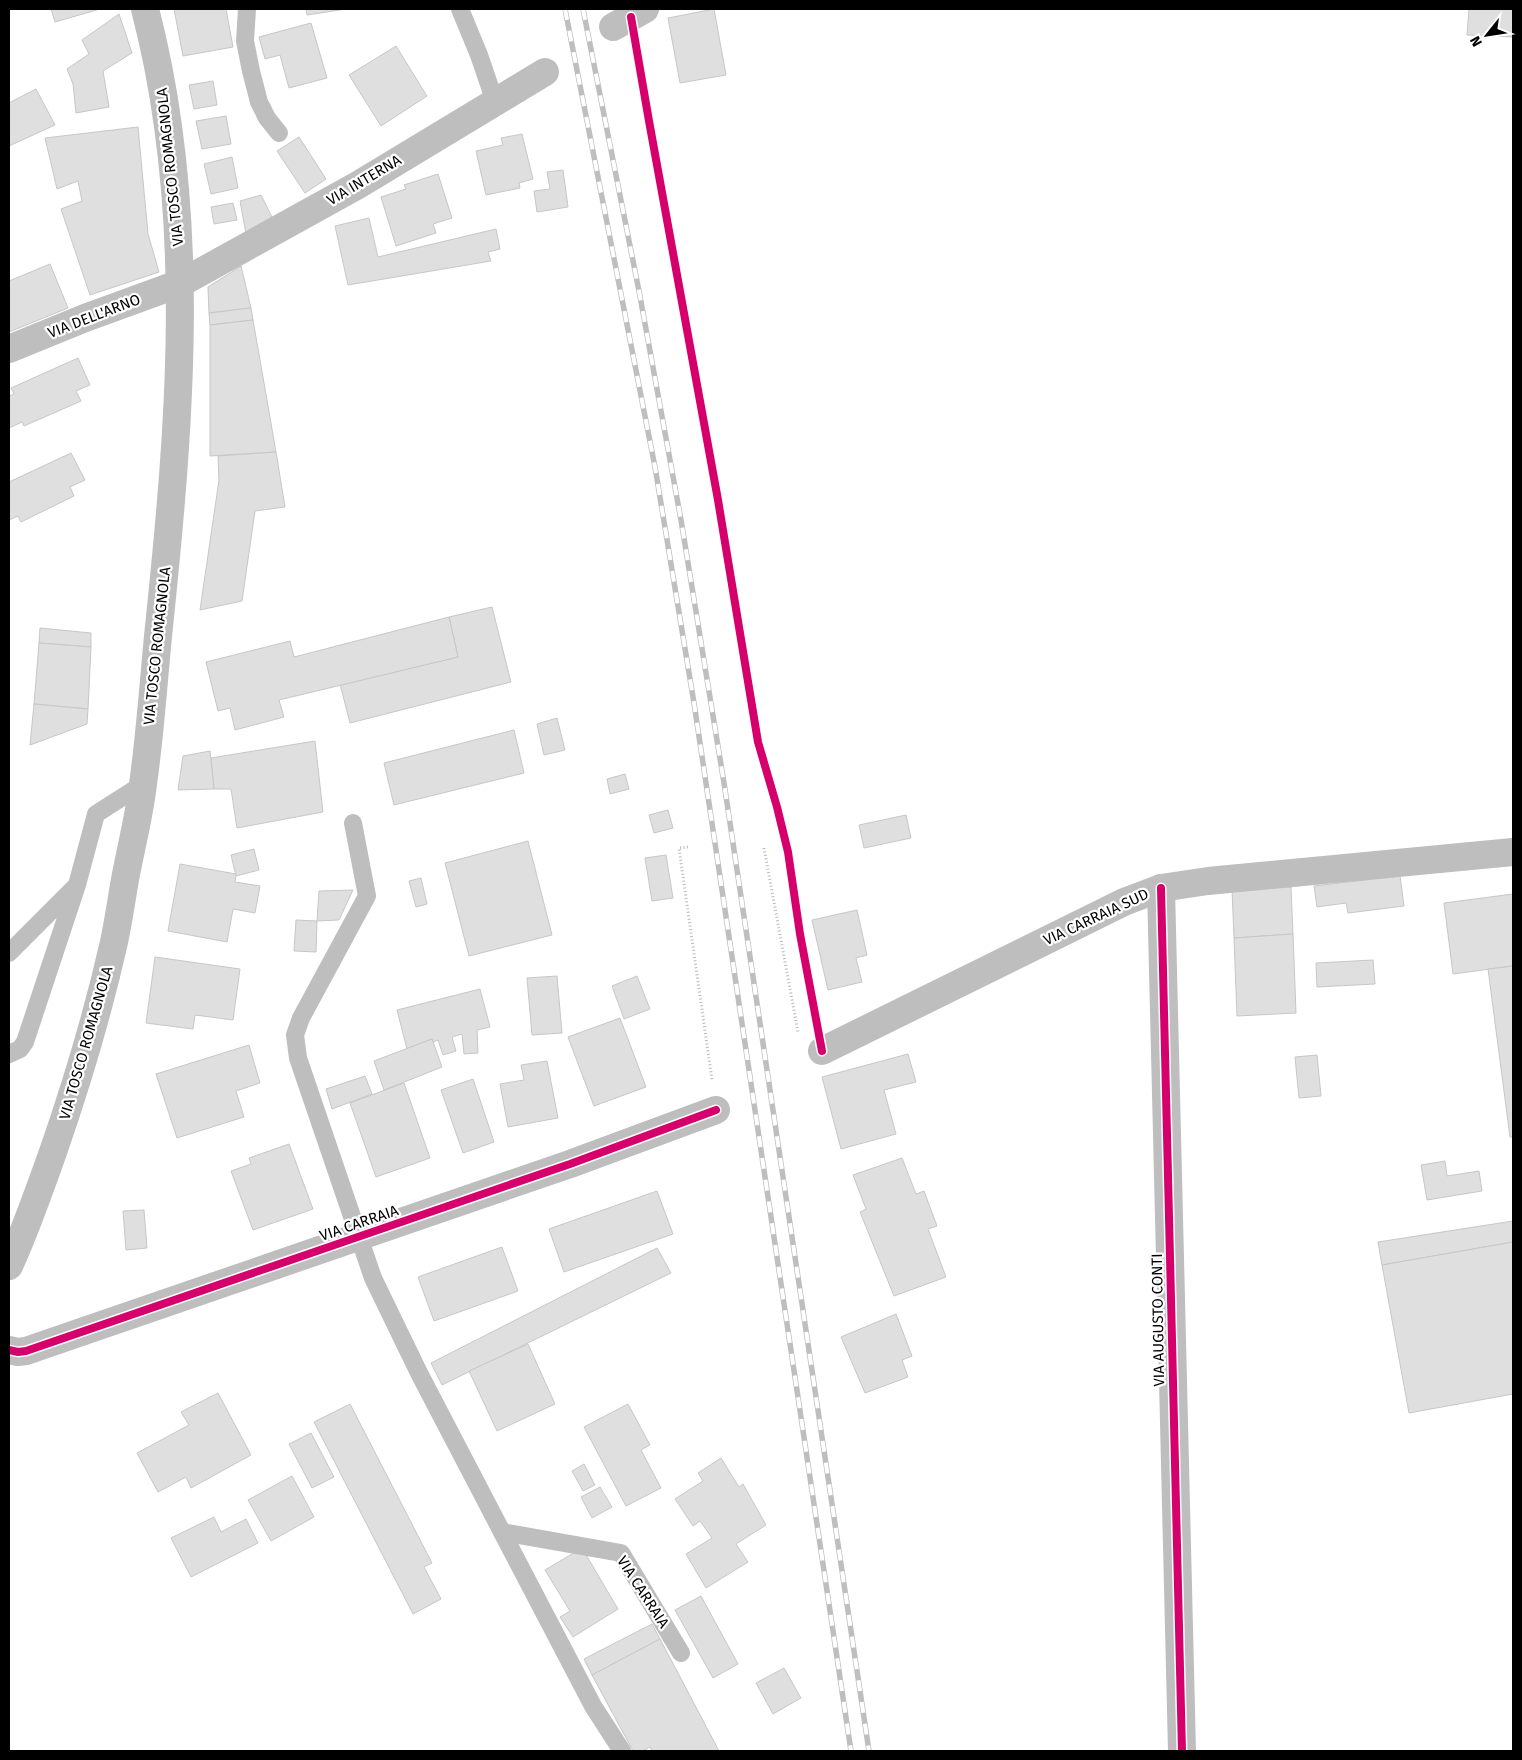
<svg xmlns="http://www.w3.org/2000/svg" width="1522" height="1760" viewBox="0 0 1522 1760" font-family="'Fira Sans',sans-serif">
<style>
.building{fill:#dfdfdf;stroke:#c7c7c7}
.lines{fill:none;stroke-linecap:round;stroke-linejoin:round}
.path{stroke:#b9b9b9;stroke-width:3;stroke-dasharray:1 2.5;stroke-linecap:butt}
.lane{stroke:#bebebe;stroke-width:18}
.street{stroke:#bebebe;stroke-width:28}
.primary{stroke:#bebebe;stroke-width:28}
.rail-casing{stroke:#bebebe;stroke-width:5.5}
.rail{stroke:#fff;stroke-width:4;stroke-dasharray:11;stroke-linecap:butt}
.cycleway-casing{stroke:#fff;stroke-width:11}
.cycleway{stroke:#d6006c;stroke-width:8}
.labels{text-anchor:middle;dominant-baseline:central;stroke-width:4.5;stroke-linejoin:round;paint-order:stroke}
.street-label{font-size:15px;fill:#000;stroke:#fff}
</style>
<rect width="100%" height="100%" fill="#fff"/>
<!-- building -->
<g class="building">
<path d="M51,9H100L55,22Z"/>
<path d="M174,9H226L233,47L183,56Z"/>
<path d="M306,9H346L307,15Z"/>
<path d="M714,9L726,75L680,83L668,18Z"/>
<path d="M1469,9H1513V37L1467,35Z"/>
<path d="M119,14L132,53L103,71L109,107L76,113L73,84L67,69L89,54L82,40Z"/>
<path d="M311,23L327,78L289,88L280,55L265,59L259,37Z"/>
<path d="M396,46L427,96L381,126L349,75Z"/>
<path d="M213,81L217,105L194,109L189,85Z"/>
<path d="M36,89L55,125L9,146V103Z"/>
<path d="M226,116L231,144L202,149L196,121Z"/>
<path d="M138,127L148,234L159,272L90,295L61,209L82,201L78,181L57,189L45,138Z"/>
<path d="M522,134L533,179L519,183L520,188L486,195L476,151L503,145L501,138Z"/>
<path d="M299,137L326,179L305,193L277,151Z"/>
<path d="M232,157L238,188L211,194L204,164Z"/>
<path d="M563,170L568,207L537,212L534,191L550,189L547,172Z"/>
<path d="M438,174L452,218L433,224L436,233L396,246L381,197L406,189L404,185Z"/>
<path d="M261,195L272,217L246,234L240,201Z"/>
<path d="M233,203L237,220L214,224L211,207Z"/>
<path d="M369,218L378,257L496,229L500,249L488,252L491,261L348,285L335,226Z"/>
<path d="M50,264L68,308L9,332V281Z"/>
<path d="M241,266L251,308L209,313L208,287Z"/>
<path d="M251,308L253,320L210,325L209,313Z"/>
<path d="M253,320L276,452L210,456V325Z"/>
<path d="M78,358L90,385L76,391L81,401L24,426L22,422L9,428V396L14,394L11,388Z"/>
<path d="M276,452L285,507L255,511L242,601L200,610L219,480L218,456Z"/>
<path d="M71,453L85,480L70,487L74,496L21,522L18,516L9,520V482Z"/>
<path d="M492,607L511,682L350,723L340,684L458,657L449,617Z"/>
<path d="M449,617L458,657L279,700L284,717L235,730L230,708L218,711L206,662L290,641L294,657Z"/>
<path d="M40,628L91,633V647L39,643Z"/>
<path d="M39,643L91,647L88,709L34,704Z"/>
<path d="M34,704L88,709L87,724L30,745Z"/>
<path d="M557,718L565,750L544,755L537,724Z"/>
<path d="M514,730L524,773L394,805L384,763Z"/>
<path d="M315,741L323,812L237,828L231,789H214L211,758Z"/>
<path d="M210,751L214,789L178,790L183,756Z"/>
<path d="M625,774L629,789L610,794L607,779Z"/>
<path d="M668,810L673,828L654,833L649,815Z"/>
<path d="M906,815L911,838L864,848L859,825Z"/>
<path d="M528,841L552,935L469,956L445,863Z"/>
<path d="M254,849L259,870L236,876L231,855Z"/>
<path d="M666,855L673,898L652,901L645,858Z"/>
<path d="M180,864L236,874L235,882L260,886L255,913L233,909L227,942L168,931Z"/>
<path d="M1400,876L1404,906L1348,913L1346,903L1317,907L1314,886Z"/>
<path d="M421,878L427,904L416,907L409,881Z"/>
<path d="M1291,887L1293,934L1234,938L1232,889Z"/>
<path d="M353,890L339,920L317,921L319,891Z"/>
<path d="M1513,894V966L1453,974L1444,903Z"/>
<path d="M857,910L867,955L856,958L862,982L828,990L812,920Z"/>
<path d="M296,920L317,921L316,952L294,951Z"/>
<path d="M1293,934L1296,1013L1237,1016L1234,938Z"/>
<path d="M155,957L240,969L233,1020L195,1015L193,1029L146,1023Z"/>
<path d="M1373,960L1375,984L1317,987L1316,963Z"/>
<path d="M1513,966V1137H1510L1488,969Z"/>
<path d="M557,976L562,1033L532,1035L527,978Z"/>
<path d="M637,976L650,1009L624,1019L612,986Z"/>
<path d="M480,989L490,1027L477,1030L478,1053L464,1054L462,1034L452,1037L456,1051L443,1055L438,1040L433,1042L432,1039L407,1049L397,1010Z"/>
<path d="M620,1018L646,1087L594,1106L568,1037Z"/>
<path d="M432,1039L442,1067L384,1090L374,1061Z"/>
<path d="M249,1045L260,1083L236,1091L244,1117L177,1138L156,1074Z"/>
<path d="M908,1054L916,1082L884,1090L896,1134L841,1149L822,1077Z"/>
<path d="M1317,1055L1321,1096L1299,1098L1295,1057Z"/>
<path d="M547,1061L558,1118L508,1127L500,1084L524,1080L521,1065Z"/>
<path d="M365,1076L372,1094L332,1109L326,1089Z"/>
<path d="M473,1079L494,1142L463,1153L441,1090Z"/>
<path d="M404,1083L430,1158L376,1177L350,1103Z"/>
<path d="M289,1144L313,1209L253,1230L231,1171L251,1164L249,1158Z"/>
<path d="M902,1158L916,1194L924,1191L937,1226L928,1229L946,1277L894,1296L860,1212L866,1209L853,1175Z"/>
<path d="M1445,1161L1447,1176L1479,1171L1482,1191L1427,1200L1421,1165Z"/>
<path d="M657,1191L673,1234L564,1272L549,1229Z"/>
<path d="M144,1210L147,1248L126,1250L123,1211Z"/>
<path d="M1513,1221V1242L1382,1265L1378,1242Z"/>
<path d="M1513,1242V1394L1409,1413L1382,1265Z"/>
<path d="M502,1247L518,1291L434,1321L418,1277Z"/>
<path d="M657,1248L671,1273L442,1385L431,1363Z"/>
<path d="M896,1314L912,1356L902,1360L908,1377L865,1393L841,1337Z"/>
<path d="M528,1344L555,1404L497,1431L469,1371Z"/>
<path d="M218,1393L251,1455L191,1488L186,1477L158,1492L137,1453L189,1425L181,1412Z"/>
<path d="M350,1404L432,1563L424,1567L441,1599L413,1614L314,1422Z"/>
<path d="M628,1404L650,1445L641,1450L661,1488L626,1506L584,1427Z"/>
<path d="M311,1433L334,1477L312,1488L289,1444Z"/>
<path d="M721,1458L739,1487L743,1484L766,1525L736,1544L748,1562L706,1588L686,1554L712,1538L700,1521L693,1526L675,1499L703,1481L698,1473Z"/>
<path d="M584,1464L595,1485L583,1491L572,1471Z"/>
<path d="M292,1476L314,1517L271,1541L248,1500Z"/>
<path d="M600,1487L612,1507L592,1518L581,1497Z"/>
<path d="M214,1517L221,1532L246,1519L258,1543L191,1577L171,1538Z"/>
<path d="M582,1548L618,1609L573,1637L560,1617L570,1611L545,1570Z"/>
<path d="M701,1596L738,1664L713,1678L675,1610Z"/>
<path d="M652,1624L660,1639L592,1675L584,1659Z"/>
<path d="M660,1639L688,1692L719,1751H652L650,1747L643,1751H633L592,1675Z"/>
<path d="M784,1668L801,1698L773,1714L756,1683Z"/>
</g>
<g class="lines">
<!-- path -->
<g class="path">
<path d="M688,847L679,848L712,1080"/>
<path d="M764,848L798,1032"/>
</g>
<!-- lane -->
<g class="lane">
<path d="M247,9L245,41L251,71L259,102L267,118L279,133"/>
<path d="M460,9L479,55L495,102"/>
<path d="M353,823L367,896L301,1018L295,1035L298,1058L373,1278L419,1373L502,1532L621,1553L681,1653"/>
<path d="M9,953L75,887"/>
<path d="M9,1054L20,1049L25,1042L77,885L96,814L143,784"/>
<path d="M502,1532L593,1706L622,1751"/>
</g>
<!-- street -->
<g class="street">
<path d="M613,27L645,9"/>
<path d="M9,349L85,318L181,283L358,185L545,72"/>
<path d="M1161,888L1182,1751"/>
<path d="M822,1051L1124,902L1161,888L1208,881L1513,852"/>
<path d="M9,1350L18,1352L26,1351L570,1164L716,1110"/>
</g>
<!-- primary -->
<path class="primary" d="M9,1266C26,1229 39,1191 53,1152C77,1083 98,1013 114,942C118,923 121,904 124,885C130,851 139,818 143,784C151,728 154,672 160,617C181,414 197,208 145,9"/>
<defs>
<g id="rail">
<path d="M565,9L655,467L694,703L851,1751"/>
<path d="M583,9L639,291L681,520L724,783L869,1751"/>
</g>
</defs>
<!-- rail casing -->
<use href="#rail" class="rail-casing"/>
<!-- rail -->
<use href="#rail" class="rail"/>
<defs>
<g id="cycleway">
<path d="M631,17L649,121L718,500L758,742L777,807L788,852L800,934L822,1051"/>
<path d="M1161,888L1182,1751"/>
<path d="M9,1350L18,1352L26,1351L570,1164L716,1110"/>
</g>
</defs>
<!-- cycleway casing -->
<use href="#cycleway" class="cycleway-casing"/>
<!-- cycleway -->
<use href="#cycleway" class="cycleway"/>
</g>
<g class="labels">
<!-- street labels -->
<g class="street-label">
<text transform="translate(170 167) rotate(-96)">VIA TOSCO ROMAGNOLA</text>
<text transform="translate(364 180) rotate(-31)">VIA INTERNA</text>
<text transform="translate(94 316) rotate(-21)">VIA DELL'ARNO</text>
<text transform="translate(157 646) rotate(-84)">VIA TOSCO ROMAGNOLA</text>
<text transform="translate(1096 917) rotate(-25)">VIA CARRAIA SUD</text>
<text transform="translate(86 1043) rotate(-74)">VIA TOSCO ROMAGNOLA</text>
<text transform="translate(359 1223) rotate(-19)">VIA CARRAIA</text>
<text transform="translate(1158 1320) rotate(-91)">VIA AUGUSTO CONTI</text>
<text transform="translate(643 1592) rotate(57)">VIA CARRAIA</text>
</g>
</g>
<!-- border -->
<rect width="1522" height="1760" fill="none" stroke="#000000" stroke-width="20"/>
<!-- north arrow -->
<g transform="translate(1487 35) rotate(240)" stroke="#ffffff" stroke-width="4" paint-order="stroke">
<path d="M0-4L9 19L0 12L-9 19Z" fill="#000000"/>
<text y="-8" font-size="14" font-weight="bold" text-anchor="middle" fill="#000000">N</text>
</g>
</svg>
